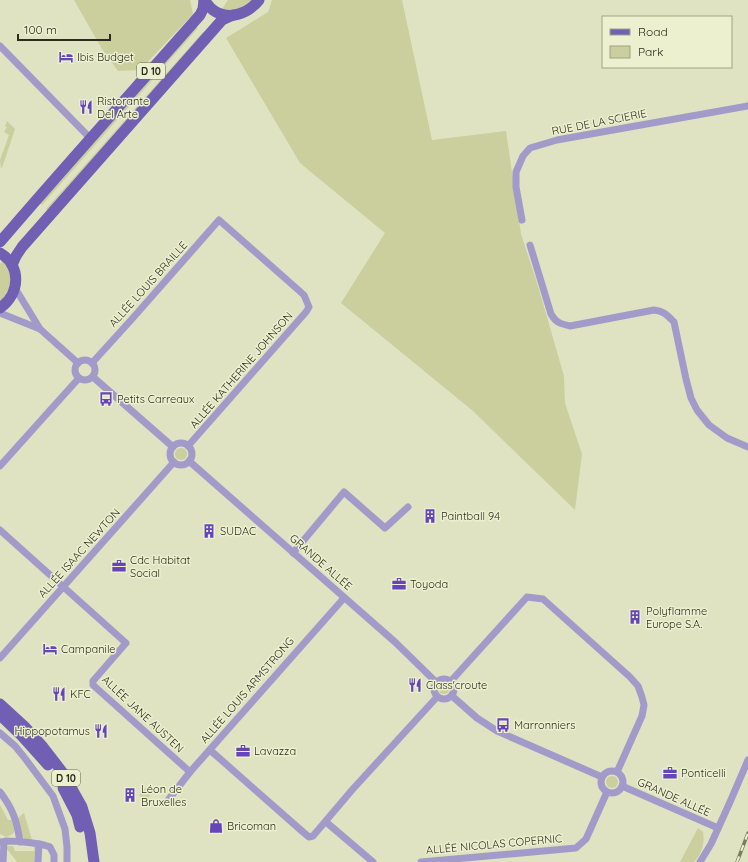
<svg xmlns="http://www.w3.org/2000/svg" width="748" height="862" viewBox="0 0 748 862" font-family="Quicksand,sans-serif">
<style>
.green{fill:#cbcf9d}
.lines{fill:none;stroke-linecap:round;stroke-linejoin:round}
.minor{stroke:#a29bca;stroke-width:7}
.primary{stroke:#715fb4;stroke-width:11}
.rail-casing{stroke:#797c66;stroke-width:3.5}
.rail{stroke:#edf0cf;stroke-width:2;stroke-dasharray:6;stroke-linecap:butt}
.labels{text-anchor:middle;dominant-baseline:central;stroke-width:3;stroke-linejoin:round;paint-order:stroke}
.shield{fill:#edf0cf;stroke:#656754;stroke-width:1}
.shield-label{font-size:10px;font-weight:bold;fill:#2b2c20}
.poi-label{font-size:11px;fill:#2b2c20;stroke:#edf0cf;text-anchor:start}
.street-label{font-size:11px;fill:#2b2c20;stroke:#edf0cf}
</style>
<rect width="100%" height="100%" fill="#dfe3c2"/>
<!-- green -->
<g class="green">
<path d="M74,0H190L193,14L140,70L118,71L102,49Z"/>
<path d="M228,0H253L238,11L222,9Z"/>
<path d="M272,0H402L432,140L506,131L521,234L538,286L564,376L565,403L582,454L575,510L473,411L341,303L385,233L300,163L226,38L268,12Z"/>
<path d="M195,26L198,28L42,205L39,202Z"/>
<path d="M203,32L206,34L49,212L46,209Z"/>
<path d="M7,121L15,129L3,165L1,169L0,160L9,135L4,132L7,127L5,126Z"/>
<path d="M3,260L9,268L12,284L0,303V264Z"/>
<circle cx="181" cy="454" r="6"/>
<circle cx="444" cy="688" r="6"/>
<circle cx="612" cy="782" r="6"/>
<path d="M145,788L151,794L145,801L139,795Z"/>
<path d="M0,805L8,820H12C15,830 18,833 6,837L0,834Z"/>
<path d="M24,813L32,840H25L21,835L18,818Z"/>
<path d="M698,828L703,832C705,843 702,853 694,862H680Z"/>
<path d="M8,846H13L15,851H34V846L36,847L37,862H17L6,848Z"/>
</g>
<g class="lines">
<!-- minor -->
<g class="minor">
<path d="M0,46L90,138"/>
<path d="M522,220L516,187V172L523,156L530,148L557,140L748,106"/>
<path d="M530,245L551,314C556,323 561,324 570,326L654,310C664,311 667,315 674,322L686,379L691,398L697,410L709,425L716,430L727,438L748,447"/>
<path d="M15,288L40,329L78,363"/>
<path d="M0,313L40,329"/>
<circle cx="85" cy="370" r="10"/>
<path d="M92,363L132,319L219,220L304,295L309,307L306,312L188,446"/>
<path d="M93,377L173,447"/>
<circle cx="181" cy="454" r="11"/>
<path d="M189,461L395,642L436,682"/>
<path d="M0,466L79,378"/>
<path d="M0,530L126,643L93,681V685L190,772"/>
<path d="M293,553L344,492L385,528L408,507"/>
<path d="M0,658L174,462"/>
<circle cx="444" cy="689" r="10"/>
<path d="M451,681L527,597L543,599L630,677L638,686L642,697L644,705L642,716L617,772"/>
<path d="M452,696L477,718L497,731L602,777"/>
<path d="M0,733L15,746L24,757L53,796L65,829L67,847V862"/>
<path d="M210,750L303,832L309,837L313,836L352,790L437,697"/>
<circle cx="612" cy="782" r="11"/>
<path d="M622,786L718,828"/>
<path d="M0,792C13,809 17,821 20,842"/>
<path d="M169,799L190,772L344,598"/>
<path d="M326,822L373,862"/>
<path d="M0,842C2,842 4,842 6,841C17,841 41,843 50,847L54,855V862"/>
<path d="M3,862L4,842"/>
<path d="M38,862L39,844"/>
<path d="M421,862L576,848L586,839L607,792"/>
<path d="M700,862L711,844L730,802L748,760"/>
</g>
<!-- primary -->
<g class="primary">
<path d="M204,0C207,3 209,7 213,10C228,21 248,14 259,0"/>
<path d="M0,242C65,166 133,91 200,15L203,9L204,0"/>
<path d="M0,253C22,266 20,294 0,308"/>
<path d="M12,265L16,256L22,247L222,20L233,15"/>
<path d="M0,704L24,726L43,747L63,773L82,807L90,833L94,862"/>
<path d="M0,715L22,736L48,765"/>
<path d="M63,788L77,815L80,827"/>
</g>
<defs>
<path id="rail" d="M737,862L748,833"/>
</defs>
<!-- rail casing -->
<use href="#rail" class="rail-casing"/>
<!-- rail -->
<use href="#rail" class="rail"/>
</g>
<!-- icons -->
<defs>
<symbol id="hotel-bare" viewBox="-9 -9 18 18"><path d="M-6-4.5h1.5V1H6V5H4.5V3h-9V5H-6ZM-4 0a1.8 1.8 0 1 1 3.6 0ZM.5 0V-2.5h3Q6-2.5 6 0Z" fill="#6544bc" stroke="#edf0cf" stroke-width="2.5" paint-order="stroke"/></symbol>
<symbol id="restaurant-bare" viewBox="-9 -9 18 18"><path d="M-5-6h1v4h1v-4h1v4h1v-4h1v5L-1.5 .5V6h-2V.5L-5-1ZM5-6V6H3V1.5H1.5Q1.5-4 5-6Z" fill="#6544bc" stroke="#edf0cf" stroke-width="2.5" paint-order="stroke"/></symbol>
<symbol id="bus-bare" viewBox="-9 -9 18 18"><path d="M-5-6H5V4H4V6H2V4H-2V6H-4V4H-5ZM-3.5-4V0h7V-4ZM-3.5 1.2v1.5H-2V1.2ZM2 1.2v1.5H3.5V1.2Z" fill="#6544bc" stroke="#edf0cf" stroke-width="2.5" paint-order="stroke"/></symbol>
<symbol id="building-bare" viewBox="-9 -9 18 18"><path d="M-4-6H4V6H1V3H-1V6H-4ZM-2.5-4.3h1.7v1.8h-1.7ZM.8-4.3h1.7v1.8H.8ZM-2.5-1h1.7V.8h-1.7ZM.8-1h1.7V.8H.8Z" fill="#6544bc" stroke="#edf0cf" stroke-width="2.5" paint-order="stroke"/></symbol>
<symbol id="office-bare" viewBox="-9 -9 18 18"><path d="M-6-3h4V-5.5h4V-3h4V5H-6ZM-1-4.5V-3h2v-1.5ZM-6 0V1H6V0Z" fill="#6544bc" stroke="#edf0cf" stroke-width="2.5" paint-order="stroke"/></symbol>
<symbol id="shop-bare" viewBox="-9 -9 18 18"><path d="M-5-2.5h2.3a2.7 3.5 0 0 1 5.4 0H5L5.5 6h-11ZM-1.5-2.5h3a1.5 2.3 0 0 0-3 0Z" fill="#6544bc" stroke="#edf0cf" stroke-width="2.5" paint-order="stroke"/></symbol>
</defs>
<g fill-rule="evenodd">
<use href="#hotel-bare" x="56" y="47" width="20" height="20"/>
<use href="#restaurant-bare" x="76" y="97" width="20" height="20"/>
<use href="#bus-bare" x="96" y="389" width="20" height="20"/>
<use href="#building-bare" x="420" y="506" width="20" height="20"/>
<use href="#building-bare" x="199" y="521" width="20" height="20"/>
<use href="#office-bare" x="109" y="556" width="20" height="20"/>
<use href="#office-bare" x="389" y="574" width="20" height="20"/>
<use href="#building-bare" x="625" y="607" width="20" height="20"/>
<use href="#hotel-bare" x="40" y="639" width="20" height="20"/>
<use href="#restaurant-bare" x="405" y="675" width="20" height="20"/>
<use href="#restaurant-bare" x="49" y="684" width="20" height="20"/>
<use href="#bus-bare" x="493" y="715" width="20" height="20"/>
<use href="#restaurant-bare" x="91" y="721" width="20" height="20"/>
<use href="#office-bare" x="233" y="741" width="20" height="20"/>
<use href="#office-bare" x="660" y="763" width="20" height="20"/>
<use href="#building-bare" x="120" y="785" width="20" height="20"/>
<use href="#shop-bare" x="206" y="816" width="20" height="20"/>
</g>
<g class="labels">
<!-- shield labels -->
<g class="shield">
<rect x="137" y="63" width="28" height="16" rx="3"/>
<rect x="52" y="770" width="28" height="16" rx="3"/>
</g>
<g class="shield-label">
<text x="151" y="71">D 10</text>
<text x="66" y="778">D 10</text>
</g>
<!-- poi labels -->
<g class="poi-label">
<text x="77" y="57">Ibis Budget</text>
<text x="97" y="101">Ristorante<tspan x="97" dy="13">Del Arte</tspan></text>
<text x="117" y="399">Petits Carreaux</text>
<text x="441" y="516">Paintball 94</text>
<text x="220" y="531">SUDAC</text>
<text x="130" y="560">Cdc Habitat<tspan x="130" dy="13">Social</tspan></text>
<text x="410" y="584">Toyoda</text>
<text x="646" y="611">Polyflamme<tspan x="646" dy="13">Europe S.A.</tspan></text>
<text x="61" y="649">Campanile</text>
<text x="426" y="685">Class'croute</text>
<text x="70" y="694">KFC</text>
<text x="514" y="725">Marronniers</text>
<text x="90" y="731" text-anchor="end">Hippopotamus</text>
<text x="254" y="751">Lavazza</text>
<text x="681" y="773">Ponticelli</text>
<text x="141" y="789">Léon de<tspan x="141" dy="13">Bruxelles</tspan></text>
<text x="227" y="826">Bricoman</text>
</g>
<!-- street labels -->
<g class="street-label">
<text transform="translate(599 122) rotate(-11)">RUE DE LA SCIERIE</text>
<text transform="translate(148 284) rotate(-48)">ALLÉE LOUIS BRAILLE</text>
<text transform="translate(241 370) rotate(-49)">ALLÉE KATHERINE JOHNSON</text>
<text transform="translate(79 553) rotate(-48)">ALLÉE ISAAC NEWTON</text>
<text transform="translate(321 562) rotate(41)">GRANDE ALLÉE</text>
<text transform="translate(247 690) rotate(-49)">ALLÉE LOUIS ARMSTRONG</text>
<text transform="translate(143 714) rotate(43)">ALLÉE JANE AUSTEN</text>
<text transform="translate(674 797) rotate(24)">GRANDE ALLÉE</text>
<text transform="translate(494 844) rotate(-5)">ALLÉE NICOLAS COPERNIC</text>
</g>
</g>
<!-- legend -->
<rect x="602" y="16" width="130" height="52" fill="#edf0cf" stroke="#9fa289"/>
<rect x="610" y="29" width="20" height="6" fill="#715fb4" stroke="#9fa289"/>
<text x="638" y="36" font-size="12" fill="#2b2c20">Road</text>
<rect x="610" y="46" width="20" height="12" fill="#cbcf9d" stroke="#9fa289"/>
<text x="638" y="56" font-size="12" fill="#2b2c20">Park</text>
<!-- scale -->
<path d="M18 34v6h92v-6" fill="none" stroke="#2b2c20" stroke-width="2"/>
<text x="24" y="34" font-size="12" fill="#2b2c20" stroke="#edf0cf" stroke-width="3" paint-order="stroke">100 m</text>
</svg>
